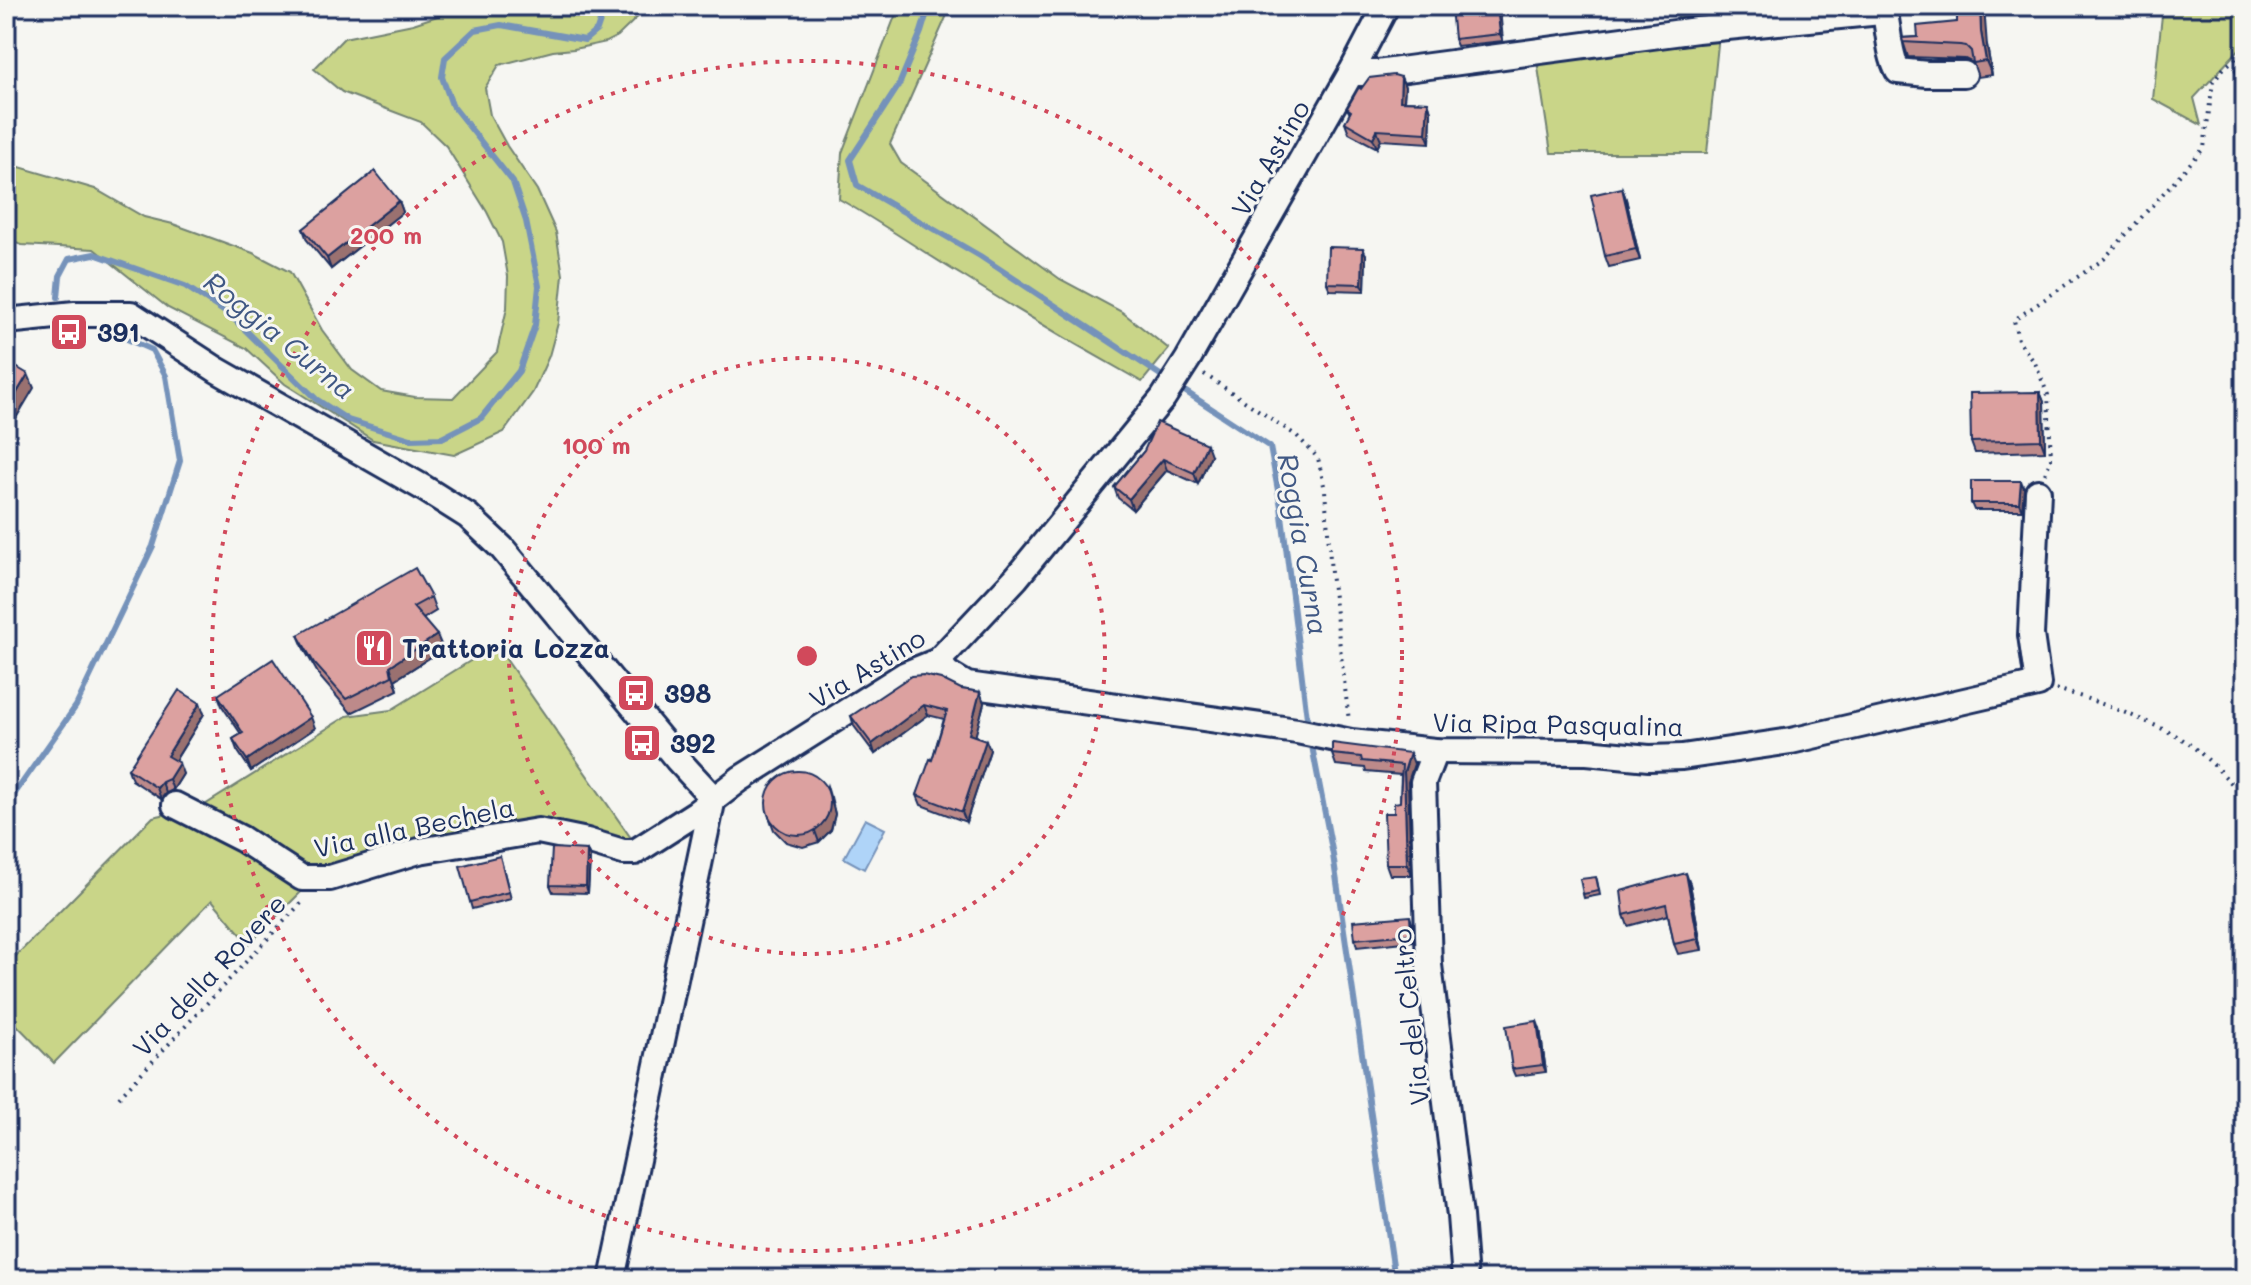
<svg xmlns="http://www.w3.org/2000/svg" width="2251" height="1285" viewBox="0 0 2251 1285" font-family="Mali,sans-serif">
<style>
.green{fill:#c9d588;stroke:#728273;stroke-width:2}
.water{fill:#afd4f8;stroke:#7492ba;stroke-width:2}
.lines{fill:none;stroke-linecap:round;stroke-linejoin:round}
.stream{stroke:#7492ba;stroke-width:6}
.minor-casing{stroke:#1b2f5e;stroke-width:30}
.path{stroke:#1b2f5e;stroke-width:4;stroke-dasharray:2 6;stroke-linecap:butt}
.minor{stroke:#f6f6f2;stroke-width:24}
.wall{fill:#bd8a8a;stroke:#1b2f5e;stroke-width:2}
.shaded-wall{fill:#9a7170;stroke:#1b2f5e;stroke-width:2}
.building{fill:#dca1a0;stroke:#1b2f5e;stroke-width:2}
.ring{fill:none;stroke:#d1495b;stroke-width:4;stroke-dasharray:4 8}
.labels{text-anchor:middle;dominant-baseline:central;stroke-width:6;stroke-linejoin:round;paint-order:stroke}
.street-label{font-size:26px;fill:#1b2f5e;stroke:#f6f6f2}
.poi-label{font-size:26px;font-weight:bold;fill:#1b2f5e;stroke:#f6f6f2;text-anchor:start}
.water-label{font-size:28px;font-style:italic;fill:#405884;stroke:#f6f6f2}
.centre{fill:#d1495b;stroke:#f6f6f2;stroke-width:4}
.ring-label{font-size:24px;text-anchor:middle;font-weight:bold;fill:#d1495b;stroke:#f6f6f2;stroke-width:6;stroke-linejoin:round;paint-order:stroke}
</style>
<rect width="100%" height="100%" fill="#f6f6f2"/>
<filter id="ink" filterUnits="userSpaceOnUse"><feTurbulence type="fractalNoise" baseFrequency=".0125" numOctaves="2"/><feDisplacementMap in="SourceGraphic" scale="16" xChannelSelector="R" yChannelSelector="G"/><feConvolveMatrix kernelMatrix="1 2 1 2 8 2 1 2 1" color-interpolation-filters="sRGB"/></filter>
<g filter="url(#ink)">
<!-- green -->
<g class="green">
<path d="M468,6H649L618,36L606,42L574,49L553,51L499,65L485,88L490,115L507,146L537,190L556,232L563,275L558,323L549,356L533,392L504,432L454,455L373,440L285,384L246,348L168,308L94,249L22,245L6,240V163L95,189L144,217L173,224L253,253L290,272L322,330L352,370L381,391L415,397L453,398L497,352L507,308L508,276L502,242L487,212L446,146L421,122L342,92L314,69L344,38L413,24Z"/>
<path d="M899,6H951L890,144L901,163L1060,279L1122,312L1169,349L1142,382C1081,348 1022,313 963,276C921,251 882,223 839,199L842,153Z"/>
<path d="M1676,6H1828L1719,34L1707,153H1551L1536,54L1680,31Z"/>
<path d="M2163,6H2245V43L2194,98L2201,125L2153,99Z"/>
<path d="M496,645L633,841L547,820L427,840L325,868L249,944L212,900L54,1063L6,1014V966L153,817L203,806L347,716L391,710Z"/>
</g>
<!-- water -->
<path class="water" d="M865,819L885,829L864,869L844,858Z"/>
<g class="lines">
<!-- stream -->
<g class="stream">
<path d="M929,6L921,32L899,85L850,160L857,185L980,256L1168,380"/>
<path d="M58,297L60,276L69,259L94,254L185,286L231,316L316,399L348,420L411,439L442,438L481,418L519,371L535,325L539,286L526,221L513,182L452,105L442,77L445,58L475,30L501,25L585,40L597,30L605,6"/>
<path d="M1177,386L1270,447L1281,507L1308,726"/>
<path d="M1311,741L1333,855L1395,1279"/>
<path d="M6,806L76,706L153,546L180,461L166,376L152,350L107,330"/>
</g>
<defs>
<g id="minor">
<path d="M1351,73H1377L1697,30L1881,12L1885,14C1889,32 1889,55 1898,71L1927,74H1964"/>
<path d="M6,321L75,314H131L217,370L422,487L468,516L502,548L677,759L713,798"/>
<path d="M938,661L947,673L967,685L1297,731L1351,742L1435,751L1587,752L1649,758L1682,757L1791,741L2038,684L2031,635L2038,492"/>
<path d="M1435,751L1423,782L1429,965L1460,1216L1465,1279"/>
<path d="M175,805L242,839L302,878H330L419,851L538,831L587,841L623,852H635L696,813L740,779L906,674L938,661L1016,578L1163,398L1188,359L1351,73L1386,6"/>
<path d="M612,1279L713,798"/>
</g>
</defs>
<!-- minor casing -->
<use href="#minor" class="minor-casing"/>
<!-- path -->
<g class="path">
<path d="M1204,374L1297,436L1318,458L1325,490L1331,573L1349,721"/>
<path d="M2045,474L2051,459L2048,395L2035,363L2018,340L2014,320L2104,259L2204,148L2213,81L2224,68L2245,51"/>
<path d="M2056,689C2092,699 2144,719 2177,736C2200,749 2227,778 2245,798"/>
<path d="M119,1097L304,900"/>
</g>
<!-- minor -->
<use href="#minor" class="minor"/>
</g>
<!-- wall -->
<g class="wall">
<path d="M1459,6H1498L1503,41L1457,46L1454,39Z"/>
<path d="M1957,22L1987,46L1992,75L1978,77L1973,63L1965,59L1908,57L1902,38L1918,37Z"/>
<path d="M2245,60V86L2239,81L2235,70Z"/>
<path d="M1401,77L1405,87L1404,101L1428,102L1431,112L1430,143L1381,140L1377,148L1349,133L1345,122L1350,114L1347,108L1361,89Z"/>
<path d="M1622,188L1626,199L1640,260L1609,267L1605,256Z"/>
<path d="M399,201L403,212L331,269L307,240L303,229Z"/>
<path d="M1366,255L1365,291L1330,290L1327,283Z"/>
<path d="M2040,392L2044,402L2045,451L1975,453L1971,442Z"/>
<path d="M1144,451L1211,455L1198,484L1167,470L1133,510L1118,498L1114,487Z"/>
<path d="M2024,488L2022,510H1974L1971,503Z"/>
<path d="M431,597L436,611L423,619L443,649L395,680L398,690L351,713L320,677L304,649L298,635Z"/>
<path d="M961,689L980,692L984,703L975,736L990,750L966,822L921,805L917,795L932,760L944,719L928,715L875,754L854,726L851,716Z"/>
<path d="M218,695L315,728L251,771L237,750L233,739L241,734L222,706Z"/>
<path d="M200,703L204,714L175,761L183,774L173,790L166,793L161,799L132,780L128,769Z"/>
<path d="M1332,743L1414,764L1408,782L1411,875H1390L1386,864L1394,813L1400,802L1401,775L1366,772L1365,768L1336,765L1332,754Z"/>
<path d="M831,797L835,814L831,830L819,842L803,847L786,842L774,830L770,819Z"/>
<path d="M587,850L590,858L588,893L553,892L550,885Z"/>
<path d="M500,856L511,899L472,909L470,902Z"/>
<path d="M1597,880L1600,895L1584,898L1583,894Z"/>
<path d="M1690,884L1702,950L1678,954L1674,944L1668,915L1628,926L1624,915Z"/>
<path d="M1412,923L1413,941L1357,947L1355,939Z"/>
<path d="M1540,1029L1546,1072L1515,1076L1512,1069Z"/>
</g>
<!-- shaded-wall -->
<g class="shaded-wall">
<path d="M1497,6L1500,9L1503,41L1500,34Z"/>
<path d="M1980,6H1984L1987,46L1992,75L1986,61L1981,32Z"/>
<path d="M1401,77L1405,87L1403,111L1400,101Z"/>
<path d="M1428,102L1431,112L1430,143L1426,133Z"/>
<path d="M1377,130L1381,140L1377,148L1373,138Z"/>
<path d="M1622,188L1626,199L1640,260L1636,249Z"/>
<path d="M399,201L403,212L331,269L327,258Z"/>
<path d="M1363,248L1366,255L1365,291L1362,284Z"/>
<path d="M28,374L34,388L6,435V411Z"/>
<path d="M2040,392L2044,402L2045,451L2041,440Z"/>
<path d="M1207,444L1211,455L1198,484L1194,473Z"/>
<path d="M1163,459L1167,470L1133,510L1129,499Z"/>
<path d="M2021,481L2024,488L2022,510L2019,503Z"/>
<path d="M437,635L443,649L395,680L398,690L390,666Z"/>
<path d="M980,692L984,703L973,745L969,734Z"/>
<path d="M200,703L204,714L171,767L167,756Z"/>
<path d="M924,705L928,715L875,754L872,744Z"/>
<path d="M311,717L315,728L251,771L247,760Z"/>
<path d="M986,740L990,750L966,822L962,812Z"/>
<path d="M1410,753L1414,764L1408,782L1411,875L1407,864L1404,772Z"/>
<path d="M179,763L183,774L173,790L169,779Z"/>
<path d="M162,782L166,793L161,799L157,788Z"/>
<path d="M827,786L835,814L831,830L819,842L815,831Z"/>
<path d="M587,850L590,858L588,893L586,886Z"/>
<path d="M1686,873L1690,884L1702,950L1698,939Z"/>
<path d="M1410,916L1412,923L1413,941L1411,934Z"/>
<path d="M1537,1021L1540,1029L1546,1072L1543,1065Z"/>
</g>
<!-- building -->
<g class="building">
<path d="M1459,6H1497L1500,34L1454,39L1451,7Z"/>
<path d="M1957,6H1980L1981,32L1986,61L1973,63L1971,51L1966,46L1960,45L1903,42L1902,38L1918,37L1917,26L1957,22Z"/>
<path d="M2245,60V79L2235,70Z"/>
<path d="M1394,75L1401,77L1400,101L1428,102L1426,133L1377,130L1373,138L1345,122L1351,111L1347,108L1359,87L1361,89L1369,78Z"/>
<path d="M375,171L399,201L327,258L303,229Z"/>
<path d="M1622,188L1636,249L1605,256L1591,195Z"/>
<path d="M1328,247L1363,248L1362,284L1327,283Z"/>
<path d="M6,361L28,374L6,411Z"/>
<path d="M2040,392L2041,440L1971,442L1970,393Z"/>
<path d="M1157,422L1207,444L1194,473L1163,459L1129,499L1114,487L1144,451Z"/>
<path d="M1971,481H2021L2019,503H1971Z"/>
<path d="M415,568L431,597L413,607L437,635L390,666L392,676L346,699L314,663L298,635Z"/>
<path d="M273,659L311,717L247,760L233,739L243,733L218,695Z"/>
<path d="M923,675L941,679L961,689L980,692L969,734L986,740L962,812L917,795L930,759L932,760L947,711L924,705L872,744L851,716L911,676Z"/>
<path d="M179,690L200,703L167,756L179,763L169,779L162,782L157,788L128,769Z"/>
<path d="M1332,743L1410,753L1404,772L1407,864H1386L1384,813H1394V803L1400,802L1402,765L1362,761L1361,757L1332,754Z"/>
<circle cx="798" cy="803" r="32"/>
<path d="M552,848L587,850L586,886L550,885Z"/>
<path d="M500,856L509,892L470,902L460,866Z"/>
<path d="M1686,873L1698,939L1674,944L1666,904L1624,915L1621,891Z"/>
<path d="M1596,877L1599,891L1583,894L1580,879Z"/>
<path d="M1410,916L1411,934L1355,939L1353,921Z"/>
<path d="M1537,1021L1543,1065L1512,1069L1506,1026Z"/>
</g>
</g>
<!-- distance rings -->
<g class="ring">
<circle cx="807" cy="656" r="298"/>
<circle cx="807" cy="656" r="595"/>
</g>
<!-- icons -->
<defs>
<symbol id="bus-square" viewBox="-11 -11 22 22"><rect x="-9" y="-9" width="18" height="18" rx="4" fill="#d1495b" stroke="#f6f6f2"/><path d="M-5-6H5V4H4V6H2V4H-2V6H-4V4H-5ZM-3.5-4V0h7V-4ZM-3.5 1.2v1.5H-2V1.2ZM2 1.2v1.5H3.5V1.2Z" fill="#fff"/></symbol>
<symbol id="restaurant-square" viewBox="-11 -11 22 22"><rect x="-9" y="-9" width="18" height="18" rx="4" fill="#d1495b" stroke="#f6f6f2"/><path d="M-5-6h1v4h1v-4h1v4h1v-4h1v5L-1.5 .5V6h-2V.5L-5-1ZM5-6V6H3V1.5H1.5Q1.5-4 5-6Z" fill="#fff"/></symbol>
</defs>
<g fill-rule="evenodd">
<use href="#bus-square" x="47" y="310" width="44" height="44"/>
<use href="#restaurant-square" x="352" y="626" width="44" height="44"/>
<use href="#bus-square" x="614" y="671" width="44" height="44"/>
<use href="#bus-square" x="620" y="721" width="44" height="44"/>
</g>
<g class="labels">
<!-- street labels -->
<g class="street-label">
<text transform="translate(1270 158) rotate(-60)">Via Astino</text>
<text transform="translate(867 668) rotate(-31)">Via Astino</text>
<text transform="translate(1558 724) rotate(1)">Via Ripa Pasqualina</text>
<text transform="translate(414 827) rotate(-12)">Via alla Bechela</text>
<text transform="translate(209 975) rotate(-47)">Via della Rovere</text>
<text transform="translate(1410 1017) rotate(-96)">Via del Celtro</text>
</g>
<!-- poi labels -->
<g class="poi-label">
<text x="97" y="332">391</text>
<text x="402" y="648">Trattoria Lozza</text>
<text x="664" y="693">398</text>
<text x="670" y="743">392</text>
</g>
<!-- water labels -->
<g class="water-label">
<text transform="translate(280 335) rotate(39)">Roggia Curna</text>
<text transform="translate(1304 544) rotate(80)">Roggia Curna</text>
</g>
</g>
<circle cx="807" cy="656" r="12" class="centre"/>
<g class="ring-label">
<text x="386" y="244">200 m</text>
<text x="596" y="454">100 m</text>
</g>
<!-- margin -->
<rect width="2251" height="1285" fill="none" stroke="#f6f6f2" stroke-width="32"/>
<rect x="16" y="16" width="2219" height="1253" fill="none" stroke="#1b2f5e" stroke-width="3" filter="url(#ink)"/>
</svg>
